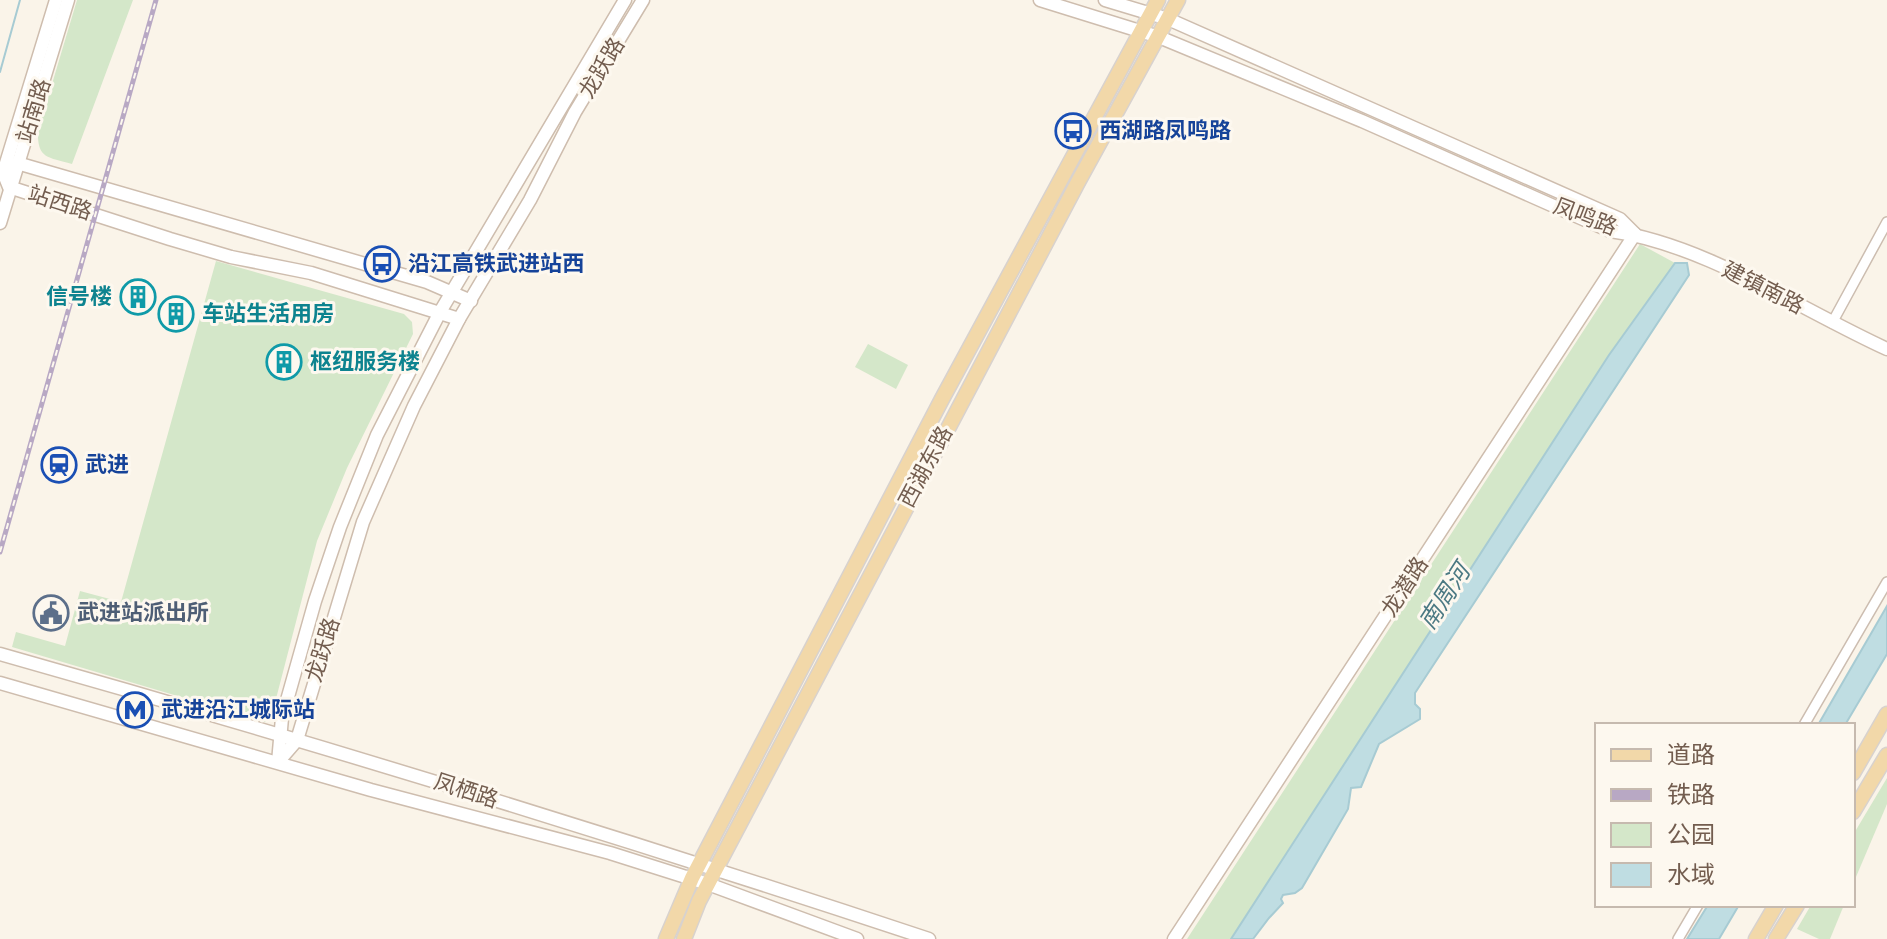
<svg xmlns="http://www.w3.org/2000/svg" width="1887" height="939" viewBox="0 0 1887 939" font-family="'Varela Round','Noto Sans SC',sans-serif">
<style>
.green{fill:#d4e7c9}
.water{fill:#bfdde2;stroke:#a7cbd3;stroke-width:2}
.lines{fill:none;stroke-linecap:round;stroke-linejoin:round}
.stream{stroke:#a7cbd3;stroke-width:2}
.street-casing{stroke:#ccbdb0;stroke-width:12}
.secondary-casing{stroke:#cebdae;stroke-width:15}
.primary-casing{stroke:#d8d2ce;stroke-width:17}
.street{stroke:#fff;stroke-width:9}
.secondary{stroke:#fff;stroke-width:12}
.primary{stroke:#f2d8a9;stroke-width:14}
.rail-casing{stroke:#b8a8c4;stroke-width:5}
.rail{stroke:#fdf8ef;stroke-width:2;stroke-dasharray:6;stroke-linecap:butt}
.labels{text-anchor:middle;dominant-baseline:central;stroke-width:6;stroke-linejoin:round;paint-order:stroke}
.street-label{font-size:22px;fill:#735d4f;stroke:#fdf8ef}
.transit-label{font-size:22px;font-weight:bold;fill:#164399;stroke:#fdf8ef;text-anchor:start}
.culture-label{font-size:22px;font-weight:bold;fill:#0d838f;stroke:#fdf8ef;text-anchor:start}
.service-label{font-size:22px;font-weight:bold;fill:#4e5e75;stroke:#fdf8ef;text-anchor:start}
.water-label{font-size:24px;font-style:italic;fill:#4b7983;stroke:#fdf8ef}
</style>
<rect width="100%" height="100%" fill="#faf4e9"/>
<!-- green -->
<g class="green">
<path d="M77,0H133L72,164C48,157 37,159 38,131Z"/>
<path d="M1640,244L1675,263L1609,355L1231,939H1187Z"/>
<path d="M216,261L404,314L412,322L413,334L347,468L317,541L271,718L265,722L12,647L16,632L65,646L80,591L121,602Z"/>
<path d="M868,344L908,365L896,389L855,367Z"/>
<path d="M1887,778V804L1853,884V835Z"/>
<path d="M1811,905H1844L1830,939H1819L1797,929Z"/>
</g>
<!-- water -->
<g class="water">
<path d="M1675,263H1687L1689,275L1415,693V704L1420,709V719L1379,744L1361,787L1351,788L1348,809L1302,888L1295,893L1283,895L1281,899L1283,903L1269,918L1253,939H1231L1609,355Z"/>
<path d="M1887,606V654L1845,725H1818Z"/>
<path d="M1708,905H1739L1719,939H1687Z"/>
</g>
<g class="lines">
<!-- stream -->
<path class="stream" d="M0,72L20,0"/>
<defs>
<g id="street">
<path d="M1832,323L1887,222"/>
<path d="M1804,725L1887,582"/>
<path d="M1678,939L1698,905"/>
</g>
<g id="secondary">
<path d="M1040,0L1159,37L1362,121L1610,231C1703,243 1801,310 1887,349"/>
<path d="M1105,0L1168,19L1620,219L1635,234"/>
<path d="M3,173L56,0"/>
<path d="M0,223L68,0"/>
<path d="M459,319L311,273L231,257L170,239L9,187L3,172L17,163L427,282L471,301"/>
<path d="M0,654C312,742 621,837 929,939"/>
<path d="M0,683L371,790L610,853L708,884L857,939"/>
<path d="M278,762L297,740L363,522L414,406L459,319L530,200L575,112L643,0"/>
<path d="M278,762L282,718L315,601L340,527L377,435L440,312L625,0"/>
<path d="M1174,939L1635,234"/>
</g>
<g id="primary">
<path d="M1853,773L1887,714"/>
<path d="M1853,812L1887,755"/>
<path d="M666,939L692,878L942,399L1158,0"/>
<path d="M684,939L699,901L1078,182L1178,0"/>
<path d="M1756,939L1776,905"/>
<path d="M1776,939L1797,905"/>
</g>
</defs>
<!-- street casing -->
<use href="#street" class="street-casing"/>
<!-- secondary casing -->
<use href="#secondary" class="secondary-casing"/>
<!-- primary casing -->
<use href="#primary" class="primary-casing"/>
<!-- street -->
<use href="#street" class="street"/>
<!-- secondary -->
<use href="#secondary" class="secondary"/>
<!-- primary -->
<use href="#primary" class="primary"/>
<defs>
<path id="rail" d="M0,552L156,0"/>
</defs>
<!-- rail casing -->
<use href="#rail" class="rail-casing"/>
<!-- rail -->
<use href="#rail" class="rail"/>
</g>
<!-- icons -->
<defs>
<symbol id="bus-ring" viewBox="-11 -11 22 22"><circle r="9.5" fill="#fdf8ef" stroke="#1a4fb4" stroke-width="1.5"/><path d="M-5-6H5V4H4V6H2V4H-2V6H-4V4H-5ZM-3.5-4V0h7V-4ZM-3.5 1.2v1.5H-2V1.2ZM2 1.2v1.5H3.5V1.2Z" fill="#1a4fb4"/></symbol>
<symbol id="building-ring" viewBox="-11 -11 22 22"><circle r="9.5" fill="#fdf8ef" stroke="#0f9aa8" stroke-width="1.5"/><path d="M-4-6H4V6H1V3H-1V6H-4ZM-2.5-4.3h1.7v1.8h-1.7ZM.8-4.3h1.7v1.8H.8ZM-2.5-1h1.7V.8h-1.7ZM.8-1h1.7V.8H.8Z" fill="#0f9aa8"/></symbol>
<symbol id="station-ring" viewBox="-11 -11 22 22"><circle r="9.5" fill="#fdf8ef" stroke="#1a4fb4" stroke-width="1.5"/><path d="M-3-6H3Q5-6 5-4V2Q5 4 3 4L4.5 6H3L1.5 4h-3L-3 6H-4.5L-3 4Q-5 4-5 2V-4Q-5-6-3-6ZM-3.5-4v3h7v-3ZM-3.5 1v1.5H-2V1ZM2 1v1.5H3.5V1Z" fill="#1a4fb4"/></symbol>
<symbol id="civic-ring" viewBox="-11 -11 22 22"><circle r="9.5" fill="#fdf8ef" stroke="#5c6f8a" stroke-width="1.5"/><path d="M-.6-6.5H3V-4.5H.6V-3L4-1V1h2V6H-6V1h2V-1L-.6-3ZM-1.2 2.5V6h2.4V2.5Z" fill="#5c6f8a"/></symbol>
<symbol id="metro-ring" viewBox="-11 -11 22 22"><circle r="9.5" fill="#fdf8ef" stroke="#1a4fb4" stroke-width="1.5"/><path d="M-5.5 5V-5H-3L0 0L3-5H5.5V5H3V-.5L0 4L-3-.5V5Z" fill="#1a4fb4"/></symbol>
</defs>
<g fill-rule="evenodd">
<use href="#bus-ring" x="1053" y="111" width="40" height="40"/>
<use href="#bus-ring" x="362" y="244" width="40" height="40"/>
<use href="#building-ring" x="118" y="277" width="40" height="40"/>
<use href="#building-ring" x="156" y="294" width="40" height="40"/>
<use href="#building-ring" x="264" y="342" width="40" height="40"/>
<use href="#station-ring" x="39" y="445" width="40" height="40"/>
<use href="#civic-ring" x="31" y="593" width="40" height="40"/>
<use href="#metro-ring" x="115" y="690" width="40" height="40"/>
</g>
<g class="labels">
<!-- street labels -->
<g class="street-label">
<text transform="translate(602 68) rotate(-59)">龙跃路</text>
<text transform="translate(34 111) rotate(-73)">站南路</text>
<text transform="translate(60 203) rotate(18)">站西路</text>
<text transform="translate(1585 217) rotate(21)">凤鸣路</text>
<text transform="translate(1763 288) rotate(27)">建镇南路</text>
<text transform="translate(926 467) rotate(-62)">西湖东路</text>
<text transform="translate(1405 587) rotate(-57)">龙潜路</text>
<text transform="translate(323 650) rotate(-73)">龙跃路</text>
<text transform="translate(466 791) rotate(18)">凤栖路</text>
</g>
<!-- transit labels -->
<g class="transit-label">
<text x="1099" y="131">西湖路凤鸣路</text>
<text x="408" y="264">沿江高铁武进站西</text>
<text x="85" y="465">武进</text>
<text x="161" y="710">武进沿江城际站</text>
</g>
<!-- culture labels -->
<g class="culture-label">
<text x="112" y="297" text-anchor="end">信号楼</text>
<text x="202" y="314">车站生活用房</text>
<text x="310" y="362">枢纽服务楼</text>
</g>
<!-- service labels -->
<g class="service-label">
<text x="77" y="613">武进站派出所</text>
</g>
<!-- water labels -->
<g class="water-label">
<text transform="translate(1445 597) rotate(-57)">南周河</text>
</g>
</g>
<!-- legend -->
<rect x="1595" y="723" width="260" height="184" fill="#fdf8ef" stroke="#c6baaf" stroke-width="2"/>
<rect x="1611" y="749" width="40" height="12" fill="#f2d8a9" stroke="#c6baaf" stroke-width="2"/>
<text x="1667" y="763" font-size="24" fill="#735d4f">道路</text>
<rect x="1611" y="789" width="40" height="12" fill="#b8a8c4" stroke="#c6baaf" stroke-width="2"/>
<text x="1667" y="803" font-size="24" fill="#735d4f">铁路</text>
<rect x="1611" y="823" width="40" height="24" fill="#d4e7c9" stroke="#c6baaf" stroke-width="2"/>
<text x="1667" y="843" font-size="24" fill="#735d4f">公园</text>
<rect x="1611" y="863" width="40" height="24" fill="#bfdde2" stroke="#c6baaf" stroke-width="2"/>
<text x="1667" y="883" font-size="24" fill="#735d4f">水域</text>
</svg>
